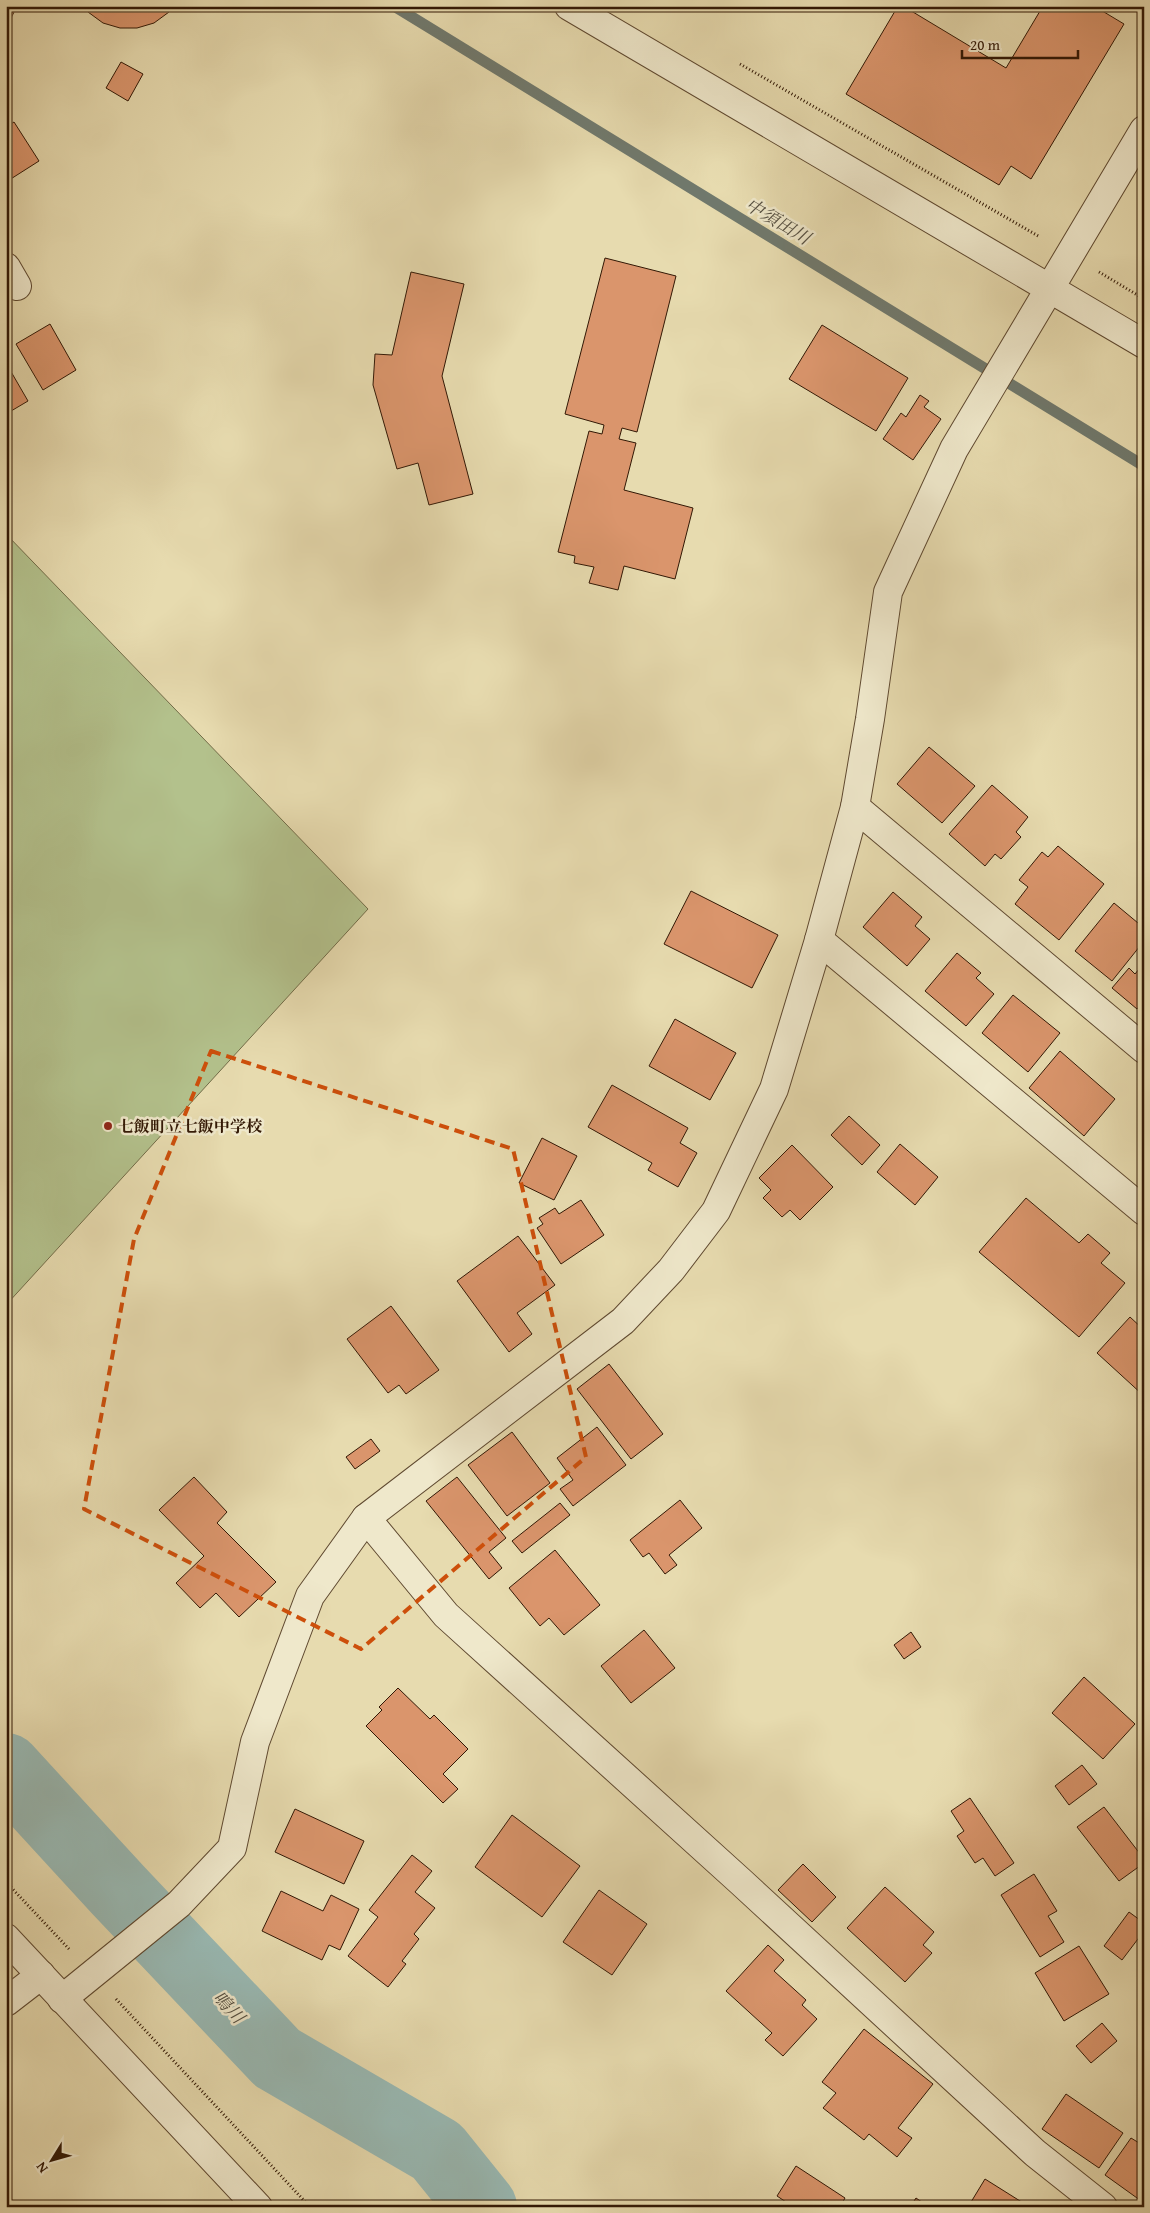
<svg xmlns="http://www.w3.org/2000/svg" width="1150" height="2213" viewBox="0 0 1150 2213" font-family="'Gentium Book Plus','Noto Serif JP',serif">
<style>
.green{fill:#b3c18c;stroke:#726c48}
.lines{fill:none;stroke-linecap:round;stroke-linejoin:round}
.stream{stroke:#70796d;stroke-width:11}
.river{stroke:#99b9b3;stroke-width:70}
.building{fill:#da956c;stroke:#321805}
.minor-casing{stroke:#5f4930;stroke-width:30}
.path{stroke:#321805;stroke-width:3;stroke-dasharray:1 2.5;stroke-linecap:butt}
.minor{stroke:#efe8cb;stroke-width:28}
.marked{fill:none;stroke:#cd4f0b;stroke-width:4;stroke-dasharray:10 6;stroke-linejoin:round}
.poi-dot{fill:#8f2418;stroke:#efe8cb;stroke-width:2}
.labels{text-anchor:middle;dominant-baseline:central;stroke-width:5;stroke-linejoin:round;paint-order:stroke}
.poi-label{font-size:16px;font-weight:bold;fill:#321805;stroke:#efe8cb;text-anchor:start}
.water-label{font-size:18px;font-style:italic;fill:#565042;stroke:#efe8cb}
</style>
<rect width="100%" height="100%" fill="#e7dbaf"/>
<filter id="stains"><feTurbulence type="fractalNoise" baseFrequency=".004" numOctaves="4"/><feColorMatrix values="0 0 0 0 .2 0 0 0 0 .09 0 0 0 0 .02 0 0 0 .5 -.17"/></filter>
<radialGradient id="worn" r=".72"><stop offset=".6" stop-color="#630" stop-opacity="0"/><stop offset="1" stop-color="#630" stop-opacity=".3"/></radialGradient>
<!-- green -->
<path class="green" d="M6,534L368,909L6,1305Z"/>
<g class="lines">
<!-- stream -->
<path class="stream" d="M394,6L1144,466"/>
<!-- river -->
<path class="river" d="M6,1768L118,1890L277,2058L437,2151L482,2207"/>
</g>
<!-- building -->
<g class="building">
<path d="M6,6H17L7,26H6Z"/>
<path d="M84,6H173L169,12L154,23L137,28H120L103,23L88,12Z"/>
<path d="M898,6H903L1006,68L1043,6H1094L1124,24L1031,179L1011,166L999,185L846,94Z"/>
<path d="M121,62L143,74L128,101L106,88Z"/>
<path d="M14,122L39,161L6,182V127Z"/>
<path d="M605,258L676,276L637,432L622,428L619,439L636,443L624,490L693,508L675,579L624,566L618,590L589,583L594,567L574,563L575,556L558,552L589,431L602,434L604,425L565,414Z"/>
<path d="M411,272L464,284L442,376L473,494L429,505L418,463L397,469L373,385L375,354L392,355Z"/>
<path d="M50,324L76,370L43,390L16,344Z"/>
<path d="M822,325L908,378L876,431L789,379Z"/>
<path d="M6,363L28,401L6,414Z"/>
<path d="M920,395L929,401L924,407L941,419L913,460L883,439L901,413L906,417Z"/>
<path d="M929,747L975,786L942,823L897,784Z"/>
<path d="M992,785L1028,817L1016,832L1021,837L1001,859L995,854L985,866L949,834Z"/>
<path d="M1058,846L1104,884L1059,940L1015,904L1028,887L1019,880L1042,852L1048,857Z"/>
<path d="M691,891L778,935L752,988L664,944Z"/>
<path d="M893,892L922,917L915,926L930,939L907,966L863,927Z"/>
<path d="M1114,903L1144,928V941L1112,981L1075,951Z"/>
<path d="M957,953L981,973L976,978L994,994L966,1026L925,991Z"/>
<path d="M1144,963V1001L1137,1009L1112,988L1129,968L1135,974Z"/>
<path d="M1013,995L1060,1033L1028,1072L982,1033Z"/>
<path d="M675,1019L736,1053L710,1100L649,1066Z"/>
<path d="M1060,1051L1115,1099L1084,1136L1029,1088Z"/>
<path d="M612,1085L688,1128L680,1143L697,1153L678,1187L648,1170L652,1163L588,1127Z"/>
<path d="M849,1116L880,1145L862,1165L831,1135Z"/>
<path d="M542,1138L577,1156L554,1200L519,1183Z"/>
<path d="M900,1144L938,1177L915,1205L877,1172Z"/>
<path d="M792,1145L833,1187L800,1220L790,1210L782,1217L763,1198L771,1190L759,1178Z"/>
<path d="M1026,1198L1079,1243L1088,1234L1110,1253L1101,1263L1125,1283L1079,1337L979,1252Z"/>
<path d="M581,1200L604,1235L561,1264L537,1228L543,1224L539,1218L555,1208L559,1214Z"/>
<path d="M518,1236L555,1285L517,1313L532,1334L509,1352L457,1281Z"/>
<path d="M391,1306L439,1370L406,1394L399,1385L388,1393L347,1339Z"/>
<path d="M1130,1317L1144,1330V1396L1097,1353Z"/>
<path d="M609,1364L663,1434L631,1459L577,1389Z"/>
<path d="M597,1427L626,1465L573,1506L560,1489L573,1480L557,1458Z"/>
<path d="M512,1432L550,1483L507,1516L468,1465Z"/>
<path d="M371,1439L380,1451L355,1469L346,1457Z"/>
<path d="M194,1477L227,1512L217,1523L276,1582L239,1617L216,1593L200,1608L176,1583L204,1556L159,1510Z"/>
<path d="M457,1477L506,1538L489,1552L502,1568L489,1579L426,1501Z"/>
<path d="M680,1500L702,1528L669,1555L677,1565L665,1574L649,1553L643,1557L630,1540Z"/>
<path d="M560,1503L570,1515L522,1553L512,1541Z"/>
<path d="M555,1550L600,1605L564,1635L549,1618L540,1626L509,1588Z"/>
<path d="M644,1630L675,1668L631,1703L601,1666Z"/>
<path d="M911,1632L921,1647L904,1659L894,1645Z"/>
<path d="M1084,1677L1135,1724L1103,1759L1052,1713Z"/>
<path d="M398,1688L430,1719L434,1715L468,1749L443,1774L458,1789L443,1803L366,1726L382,1710L379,1707Z"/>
<path d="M1082,1765L1097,1784L1069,1805L1055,1786Z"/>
<path d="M970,1798L1014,1863L995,1876L983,1858L975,1863L957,1836L964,1831L951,1811Z"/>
<path d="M1104,1807L1144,1859V1863L1119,1881L1077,1827Z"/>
<path d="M295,1809L364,1841L344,1884L275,1852Z"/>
<path d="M512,1815L580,1866L542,1917L475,1867Z"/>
<path d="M412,1855L432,1871L415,1892L435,1908L414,1934L419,1939L402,1961L406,1964L388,1987L348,1956L378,1917L369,1910Z"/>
<path d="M803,1864L836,1897L812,1922L778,1890Z"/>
<path d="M1034,1874L1057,1911L1048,1916L1064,1942L1040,1957L1001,1895Z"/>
<path d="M885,1887L934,1932L923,1945L932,1953L905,1982L847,1928Z"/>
<path d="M599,1890L647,1924L612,1975L563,1942Z"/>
<path d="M281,1891L323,1911L331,1895L359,1909L340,1950L329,1945L322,1960L262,1931Z"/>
<path d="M1129,1912L1144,1923V1931L1122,1960L1104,1946Z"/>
<path d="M768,1945L784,1960L774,1971L806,2000L802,2005L817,2019L783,2056L765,2040L772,2033L726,1991Z"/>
<path d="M1079,1946L1109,1994L1064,2021L1035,1973Z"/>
<path d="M1102,2023L1117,2041L1091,2063L1076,2046Z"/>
<path d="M864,2029L933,2084L898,2128L912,2138L897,2157L869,2134L864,2140L823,2108L836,2093L822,2082Z"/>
<path d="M1066,2094L1123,2133L1099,2168L1042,2129Z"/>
<path d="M1131,2138L1144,2146V2203L1105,2175Z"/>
<path d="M796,2166L845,2198L840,2207H783L786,2202L777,2196Z"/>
<path d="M985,2179L1028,2206L1027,2207H968Z"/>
<path d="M916,2198L929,2207H910Z"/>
</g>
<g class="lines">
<defs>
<g id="minor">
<path d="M569,6L1144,344"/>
<path d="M6,267L17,286"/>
<path d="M855,807L1144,1049"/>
<path d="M819,940L1144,1211"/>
<path d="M366,1518L446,1615L740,1881L1035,2153L1103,2207"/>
<path d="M6,1938L258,2207"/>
<path d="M62,1999L179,1904L232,1848L255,1742L310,1596L366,1518L623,1321L671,1270L716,1211L774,1089L819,940L855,807L870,719L888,592L954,449L1144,130"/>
<path d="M6,2002L41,1975"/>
</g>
</defs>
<!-- minor casing -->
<use href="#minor" class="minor-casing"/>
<!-- path -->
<g class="path">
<path d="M740,64L1040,237"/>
<path d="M1099,272L1144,299"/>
<path d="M6,1882L69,1949"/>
<path d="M116,1999L310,2207"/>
</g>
<!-- minor -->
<use href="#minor" class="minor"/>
</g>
<!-- marked area -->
<path class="marked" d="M211,1051L513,1149L586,1457L361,1649L84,1509L134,1239Z"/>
<!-- markers -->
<circle class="poi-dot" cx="108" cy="1126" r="5"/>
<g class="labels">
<!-- poi labels -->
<g class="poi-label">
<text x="118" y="1126">七飯町立七飯中学校</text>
</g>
<!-- water labels -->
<g class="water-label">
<text transform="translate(778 221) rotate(31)">中須田川</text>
<text transform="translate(229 2007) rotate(47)">鳴川</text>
</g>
</g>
<!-- margin -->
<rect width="1150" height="2213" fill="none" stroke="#e7dbaf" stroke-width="25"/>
<rect x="8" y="8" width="1135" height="2198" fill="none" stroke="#321805" stroke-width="2.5"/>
<rect x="12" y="12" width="1125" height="2188" fill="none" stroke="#321805"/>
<!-- north arrow -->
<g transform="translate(52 2160) rotate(233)" stroke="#efe8cb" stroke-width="4" paint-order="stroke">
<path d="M0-4L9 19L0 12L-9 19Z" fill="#321805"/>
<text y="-8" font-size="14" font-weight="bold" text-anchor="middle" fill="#321805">N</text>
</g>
<!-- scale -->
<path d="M962 50v8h116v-8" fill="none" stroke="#321805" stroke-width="2.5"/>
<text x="970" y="50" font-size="15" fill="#321805" stroke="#efe8cb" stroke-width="4" paint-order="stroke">20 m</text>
<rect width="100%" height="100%" filter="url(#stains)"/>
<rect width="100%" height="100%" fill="url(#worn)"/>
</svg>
